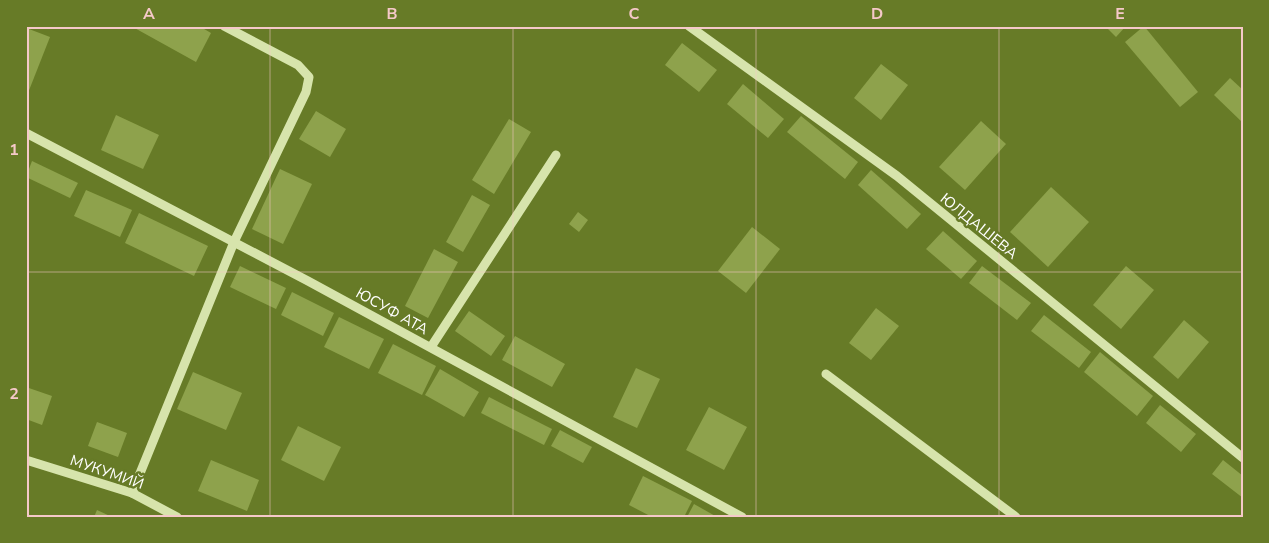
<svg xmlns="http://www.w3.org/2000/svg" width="1269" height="543" viewBox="0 0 1269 543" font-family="'Nunito Sans',sans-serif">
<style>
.building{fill:#8ea24c}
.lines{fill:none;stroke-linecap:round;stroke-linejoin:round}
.minor{stroke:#d7e4ac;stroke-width:9}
.grid{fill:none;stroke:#f5c9c9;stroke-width:1;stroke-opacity:0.55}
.labels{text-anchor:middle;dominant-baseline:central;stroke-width:5;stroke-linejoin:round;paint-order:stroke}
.street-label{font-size:15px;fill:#fff;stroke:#677b27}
.neatline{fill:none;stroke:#f5c9c9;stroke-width:2}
.grid-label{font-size:16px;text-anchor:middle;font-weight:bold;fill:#f5c9c9}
</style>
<rect width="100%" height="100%" fill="#677b27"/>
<!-- building -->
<g class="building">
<path d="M131,26H199L211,33L196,62Z"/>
<path d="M1105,26H1126L1116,37Z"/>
<path d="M1144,26L1198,92L1180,107L1125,42Z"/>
<path d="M29,29L50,37L26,98V36Z"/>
<path d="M682,43L717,70L699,92L665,65Z"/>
<path d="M881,64L908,85L881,120L854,98Z"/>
<path d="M1230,78L1243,90V123L1214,95Z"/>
<path d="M743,84L784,119L768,138L727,104Z"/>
<path d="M316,111L346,129L330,157L299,139Z"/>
<path d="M116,115L159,135L143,169L101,150Z"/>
<path d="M801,116L858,162L845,179L787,132Z"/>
<path d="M509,119L531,132L494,194L472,180Z"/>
<path d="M981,121L1006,144L965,190L939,167Z"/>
<path d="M32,161L78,183L70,198L26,177Z"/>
<path d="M280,169L312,184L283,244L252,229Z"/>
<path d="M871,170L921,214L907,229L858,185Z"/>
<path d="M1051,187L1089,222L1048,267L1010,232Z"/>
<path d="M86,190L132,210L120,237L74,216Z"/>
<path d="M472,195L490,205L463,252L446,242Z"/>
<path d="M578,212L588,220L579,232L569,224Z"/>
<path d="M139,213L208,246L194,276L125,243Z"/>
<path d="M752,227L780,249L746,293L718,271Z"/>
<path d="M943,231L977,261L961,279L926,249Z"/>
<path d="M434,249L458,262L428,318L405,306Z"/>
<path d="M240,266L286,288L276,309L230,287Z"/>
<path d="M982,266L1031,303L1017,320L969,283Z"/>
<path d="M1126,266L1154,290L1121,329L1093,305Z"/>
<path d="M292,292L334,313L323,336L281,315Z"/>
<path d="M876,308L899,326L871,360L849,343Z"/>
<path d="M469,311L505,336L491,356L455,331Z"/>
<path d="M1044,315L1091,352L1079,368L1031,331Z"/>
<path d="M339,317L384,339L369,369L324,347Z"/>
<path d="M1184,320L1209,342L1178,379L1153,357Z"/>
<path d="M515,336L565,364L552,387L502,360Z"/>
<path d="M393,344L436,366L422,395L378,373Z"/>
<path d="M1100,352L1153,396L1137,416L1084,372Z"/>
<path d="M636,368L660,379L637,428L613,417Z"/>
<path d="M440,369L479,392L464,417L425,395Z"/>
<path d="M193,372L242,393L226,430L177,409Z"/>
<path d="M26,387L52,396L42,425L26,419Z"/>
<path d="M489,397L552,429L544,445L481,413Z"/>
<path d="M1160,405L1196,434L1181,452L1146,423Z"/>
<path d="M709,407L747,427L724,470L686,450Z"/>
<path d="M97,422L127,433L118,457L88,446Z"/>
<path d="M298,426L341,447L324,481L281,460Z"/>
<path d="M560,430L592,447L583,463L551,446Z"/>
<path d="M211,460L259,480L247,511L198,491Z"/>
<path d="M1223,460L1243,476V498L1212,474Z"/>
<path d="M643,476L692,501L684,517H652L629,505Z"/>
<path d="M694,504L717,517H687Z"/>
<path d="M97,510L112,517H94Z"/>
</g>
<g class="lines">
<!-- minor -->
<g class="minor">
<path d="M689,26L897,176L1243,458"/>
<path d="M26,133L308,281L742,517"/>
<path d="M431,347L556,155"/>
<path d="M826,374L1016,517"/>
<path d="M26,460L132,493L177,517"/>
<path d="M132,493L234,242L306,92L309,77L298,65L224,26"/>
</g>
</g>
<!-- grid -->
<path class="grid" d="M270,26V517M513,26V517M756,26V517M999,26V517M26,272H1243"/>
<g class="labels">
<!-- street labels -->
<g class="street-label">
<text transform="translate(979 226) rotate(39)">ЮЛДАШЕВА</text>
<text transform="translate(392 311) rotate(29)">ЮСУФ АТА</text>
<text transform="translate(107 472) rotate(19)">МУКУМИЙ</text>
</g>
</g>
<!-- border -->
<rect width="1269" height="543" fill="none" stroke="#677b27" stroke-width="55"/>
<rect x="28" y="28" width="1214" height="488" class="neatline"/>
<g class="grid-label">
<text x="149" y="19">A</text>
<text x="392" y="19">B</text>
<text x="634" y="19">C</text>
<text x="877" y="19">D</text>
<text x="1120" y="19">E</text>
<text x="14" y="155">1</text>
<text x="14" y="399">2</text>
</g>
</svg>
